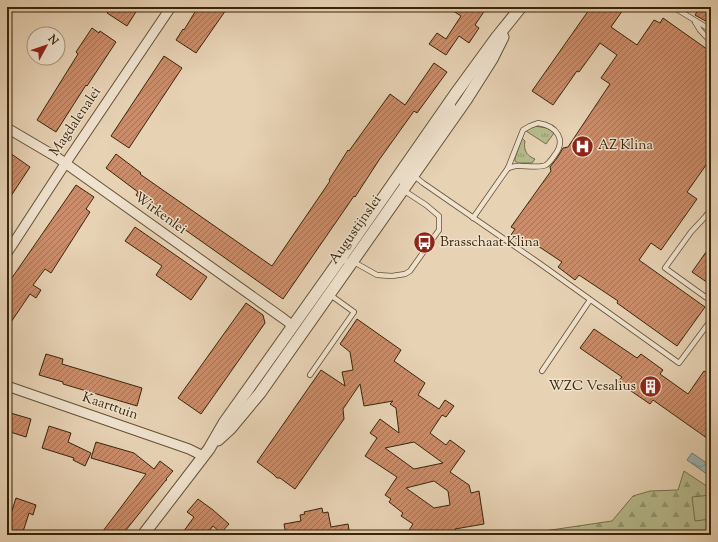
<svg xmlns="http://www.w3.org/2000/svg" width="718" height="542" viewBox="0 0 718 542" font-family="'Sorts Mill Goudy',serif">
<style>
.grass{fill:url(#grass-tufts);stroke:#77704a}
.forest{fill:url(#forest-firs);stroke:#77704a}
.pitch{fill:#b6bb8c;stroke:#77704a}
.water{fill:url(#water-waves);stroke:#727c70}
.building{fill:url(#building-hatch);stroke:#382509;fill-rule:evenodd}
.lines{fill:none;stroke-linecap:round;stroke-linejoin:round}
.service-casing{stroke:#645034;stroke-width:6}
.minor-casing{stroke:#645034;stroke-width:11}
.tertiary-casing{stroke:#645034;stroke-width:13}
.service{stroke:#efe2ce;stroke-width:4.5}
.minor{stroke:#efe2ce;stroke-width:9}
.tertiary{stroke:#efe2ce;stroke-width:11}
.labels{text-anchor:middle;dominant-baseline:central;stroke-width:3;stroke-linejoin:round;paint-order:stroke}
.street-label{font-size:14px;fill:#382509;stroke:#efe2ce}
.poi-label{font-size:14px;fill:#382509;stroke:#efe2ce;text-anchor:start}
</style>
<defs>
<pattern id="grass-tufts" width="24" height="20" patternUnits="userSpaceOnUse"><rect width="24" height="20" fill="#b6bb8c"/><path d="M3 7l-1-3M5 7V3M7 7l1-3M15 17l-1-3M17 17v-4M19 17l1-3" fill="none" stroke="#959871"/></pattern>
<pattern id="forest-firs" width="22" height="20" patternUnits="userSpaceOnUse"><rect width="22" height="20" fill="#b6bb8c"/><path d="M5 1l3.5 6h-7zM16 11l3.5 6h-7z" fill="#959871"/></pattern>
<pattern id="water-waves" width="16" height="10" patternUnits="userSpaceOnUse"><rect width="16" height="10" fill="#98b6b4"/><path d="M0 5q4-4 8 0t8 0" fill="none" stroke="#7d9491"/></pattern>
<pattern id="building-hatch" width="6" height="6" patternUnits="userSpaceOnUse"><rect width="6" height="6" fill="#ca8c6a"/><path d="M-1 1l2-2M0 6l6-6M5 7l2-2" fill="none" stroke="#a57255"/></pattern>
</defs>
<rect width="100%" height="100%" fill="#e7d2b4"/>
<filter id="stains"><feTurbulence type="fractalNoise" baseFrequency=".005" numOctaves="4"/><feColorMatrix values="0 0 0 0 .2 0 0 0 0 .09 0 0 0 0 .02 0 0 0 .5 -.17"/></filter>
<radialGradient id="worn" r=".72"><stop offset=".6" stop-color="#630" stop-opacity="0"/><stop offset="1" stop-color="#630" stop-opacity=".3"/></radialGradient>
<!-- grass -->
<g class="grass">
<path d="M534,126L547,128L554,133L546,144L526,131Z"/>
<path d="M522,138L525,141C523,150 527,156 535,159L532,163H518L515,161V158Z"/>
</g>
<!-- forest -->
<path class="forest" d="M684,471L711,489V535H517L612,521L633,496L650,491L678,490Z"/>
<!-- pitch -->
<path class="pitch" d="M711,495V519L695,521L692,497Z"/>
<!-- water -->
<path class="water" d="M692,453L711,466V477L687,460Z"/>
<!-- building -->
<g class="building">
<path d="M111,7H139L127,26L107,13Z"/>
<path d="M198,7H228L196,53L176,40L183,29L184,30Z"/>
<path d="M447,7H487L475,25L479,28L469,43L459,36L446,55L429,44L437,33L446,39L461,16Z"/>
<path d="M591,7H625L611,27L637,45L654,20L660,23L663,18L711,52V158L687,192L697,199L661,250L651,243L639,260L705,307L677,346L617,303L618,301L579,275L575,280L558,267L562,262L532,242L529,247L511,235L515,229L511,227L551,171L550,167L557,158L563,148L568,147L610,84L601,78L617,55L600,43L579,72L577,71L553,105L532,91Z"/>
<path d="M700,7H711V24L695,15Z"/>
<path d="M92,28L99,33L100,31L116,42L87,86L86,85L56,132L37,120L78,54L76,52Z"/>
<path d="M164,56L182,68L129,148L111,136Z"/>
<path d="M434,63L447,72L417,113L414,111L379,160L355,197L354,196L283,299L136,195L138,192L106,168L116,154L141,173L140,174L157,186L272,266L330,181L329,180L348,150L349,151L390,94L405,105Z"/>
<path d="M10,153L30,167L7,202V158Z"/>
<path d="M76,185L94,197L86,209L90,212L51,273L45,269L33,285L41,290L36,298L30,294L7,328V285Z"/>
<path d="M135,227L207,277L191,300L156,275L162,266L125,241Z"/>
<path d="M711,245V285L692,272Z"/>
<path d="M246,303L263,315L265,323L201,414L178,398Z"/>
<path d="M357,319L401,350L394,361L425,383L418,395L439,409L445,400L454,406L446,417L442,415L430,433L446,445L450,440L465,451L450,472L469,485L471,493L479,491L484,524L455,529L456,535H406L413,524L401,516L403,513L389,502L391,499L385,495L397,477L365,456L377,438L370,433L380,419L399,433L396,408L390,404L393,401L364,406L360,384L343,409L344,419L295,489L280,478H277L273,474L257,462L321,370L345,386L342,372L353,370L350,352L340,344ZM414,442L443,463L414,469L385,448ZM434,481L448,491L450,505L434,508L406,488Z"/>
<path d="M594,329L637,358L641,354L663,370L660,374L688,394L704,371L711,375V441L653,400L650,404L618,382L622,377L580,348Z"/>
<path d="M46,354L63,359L62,364L142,388L137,406L63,384V382L39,375Z"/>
<path d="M7,412L31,419L26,437L7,431Z"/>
<path d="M49,426L71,433L68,442L91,453L85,466L73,460L74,458L42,448Z"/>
<path d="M96,442L134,453L154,469L160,461L173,471L166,479L167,480H166L122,535H100L146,474L91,458Z"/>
<path d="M16,498L36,505L33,515L29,513L22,535H12L7,533V526Z"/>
<path d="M198,499L213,510L229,524L221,533L213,526L206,535H181L194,517L187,512Z"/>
<path d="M322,508L323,513L328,512L331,527L348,524L350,535H286L284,524L301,521L300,515L305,514L304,512Z"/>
</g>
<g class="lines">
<defs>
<g id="service">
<path d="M673,7L711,30"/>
<path d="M695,22L700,30L711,42"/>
<path d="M538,123C557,126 567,140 554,156C552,159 549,163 546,165C541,168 527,166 521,166C517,165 512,167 508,168L523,130L530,126Z"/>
<path d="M411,168L413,175L423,183L539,263L679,363L711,320"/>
<path d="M711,209L705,217L691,232L665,268L711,301"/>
<path d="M473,218L508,168"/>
<path d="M339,261H352L377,275L392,276L405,274L410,271L439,230V216L426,205L403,190L402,180L453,108L452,100"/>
<path d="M542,371L590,300"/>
<path d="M310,375L354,312L329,294"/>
</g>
<g id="minor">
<path d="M7,128L58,158L284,319L293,326"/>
<path d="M7,253L65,164L171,7"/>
<path d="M7,386L189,449L203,456"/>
</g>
<g id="tertiary">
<path d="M218,440L230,429L260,393L466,100L492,59L503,37"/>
<path d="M143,535L209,449L224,423L339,261L456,93L496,38L521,7"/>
</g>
</defs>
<!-- service casing -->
<use href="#service" class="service-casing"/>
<!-- minor casing -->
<use href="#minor" class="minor-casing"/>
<!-- tertiary casing -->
<use href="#tertiary" class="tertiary-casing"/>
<!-- service -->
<use href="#service" class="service"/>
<!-- minor -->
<use href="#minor" class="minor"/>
<!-- tertiary -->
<use href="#tertiary" class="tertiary"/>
</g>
<!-- icons -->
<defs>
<symbol id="hospital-disc" viewBox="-11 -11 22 22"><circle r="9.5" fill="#8f2418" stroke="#efe2ce"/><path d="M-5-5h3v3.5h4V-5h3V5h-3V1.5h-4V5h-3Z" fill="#fff"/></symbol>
<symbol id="bus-disc" viewBox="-11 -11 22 22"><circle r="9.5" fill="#8f2418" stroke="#efe2ce"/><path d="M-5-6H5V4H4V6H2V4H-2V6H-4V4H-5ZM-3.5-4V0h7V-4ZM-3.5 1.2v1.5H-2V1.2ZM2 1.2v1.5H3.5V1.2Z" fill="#fff"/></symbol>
<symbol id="building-disc" viewBox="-11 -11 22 22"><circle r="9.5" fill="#8f2418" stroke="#efe2ce"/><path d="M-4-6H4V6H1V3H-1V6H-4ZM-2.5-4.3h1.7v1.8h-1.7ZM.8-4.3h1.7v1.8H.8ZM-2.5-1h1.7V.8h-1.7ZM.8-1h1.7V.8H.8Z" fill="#fff"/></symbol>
</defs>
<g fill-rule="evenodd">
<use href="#hospital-disc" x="570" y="134" width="25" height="25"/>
<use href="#bus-disc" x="412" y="230" width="25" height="25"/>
<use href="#building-disc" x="638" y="374" width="25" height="25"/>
</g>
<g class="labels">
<!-- street labels -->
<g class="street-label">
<text transform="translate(76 122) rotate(-56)">Magdalenalei</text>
<text transform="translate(160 214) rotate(36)">Wirkenlei</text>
<text transform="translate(356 230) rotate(-55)">Augustijnslei</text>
<text transform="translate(110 407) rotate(19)">Kaarttuin</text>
</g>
<!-- poi labels -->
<g class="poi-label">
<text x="598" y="146">AZ Klina</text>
<text x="440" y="243">Brasschaat Klina</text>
<text x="636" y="387" text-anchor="end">WZC Vesalius</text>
</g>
</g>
<!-- margin -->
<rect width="718" height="542" fill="none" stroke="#e7d2b4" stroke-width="24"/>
<rect x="8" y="8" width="702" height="526" fill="none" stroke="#382509" stroke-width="2"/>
<rect x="12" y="12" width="694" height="518" fill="none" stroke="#382509"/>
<!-- north arrow -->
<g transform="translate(46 46) rotate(50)"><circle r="19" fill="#efe2ce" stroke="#a6967f"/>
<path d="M0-3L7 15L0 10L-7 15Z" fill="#8f2418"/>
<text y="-6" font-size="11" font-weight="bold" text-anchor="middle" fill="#382509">N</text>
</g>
<rect width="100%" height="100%" filter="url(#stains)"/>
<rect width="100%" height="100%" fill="url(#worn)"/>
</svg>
